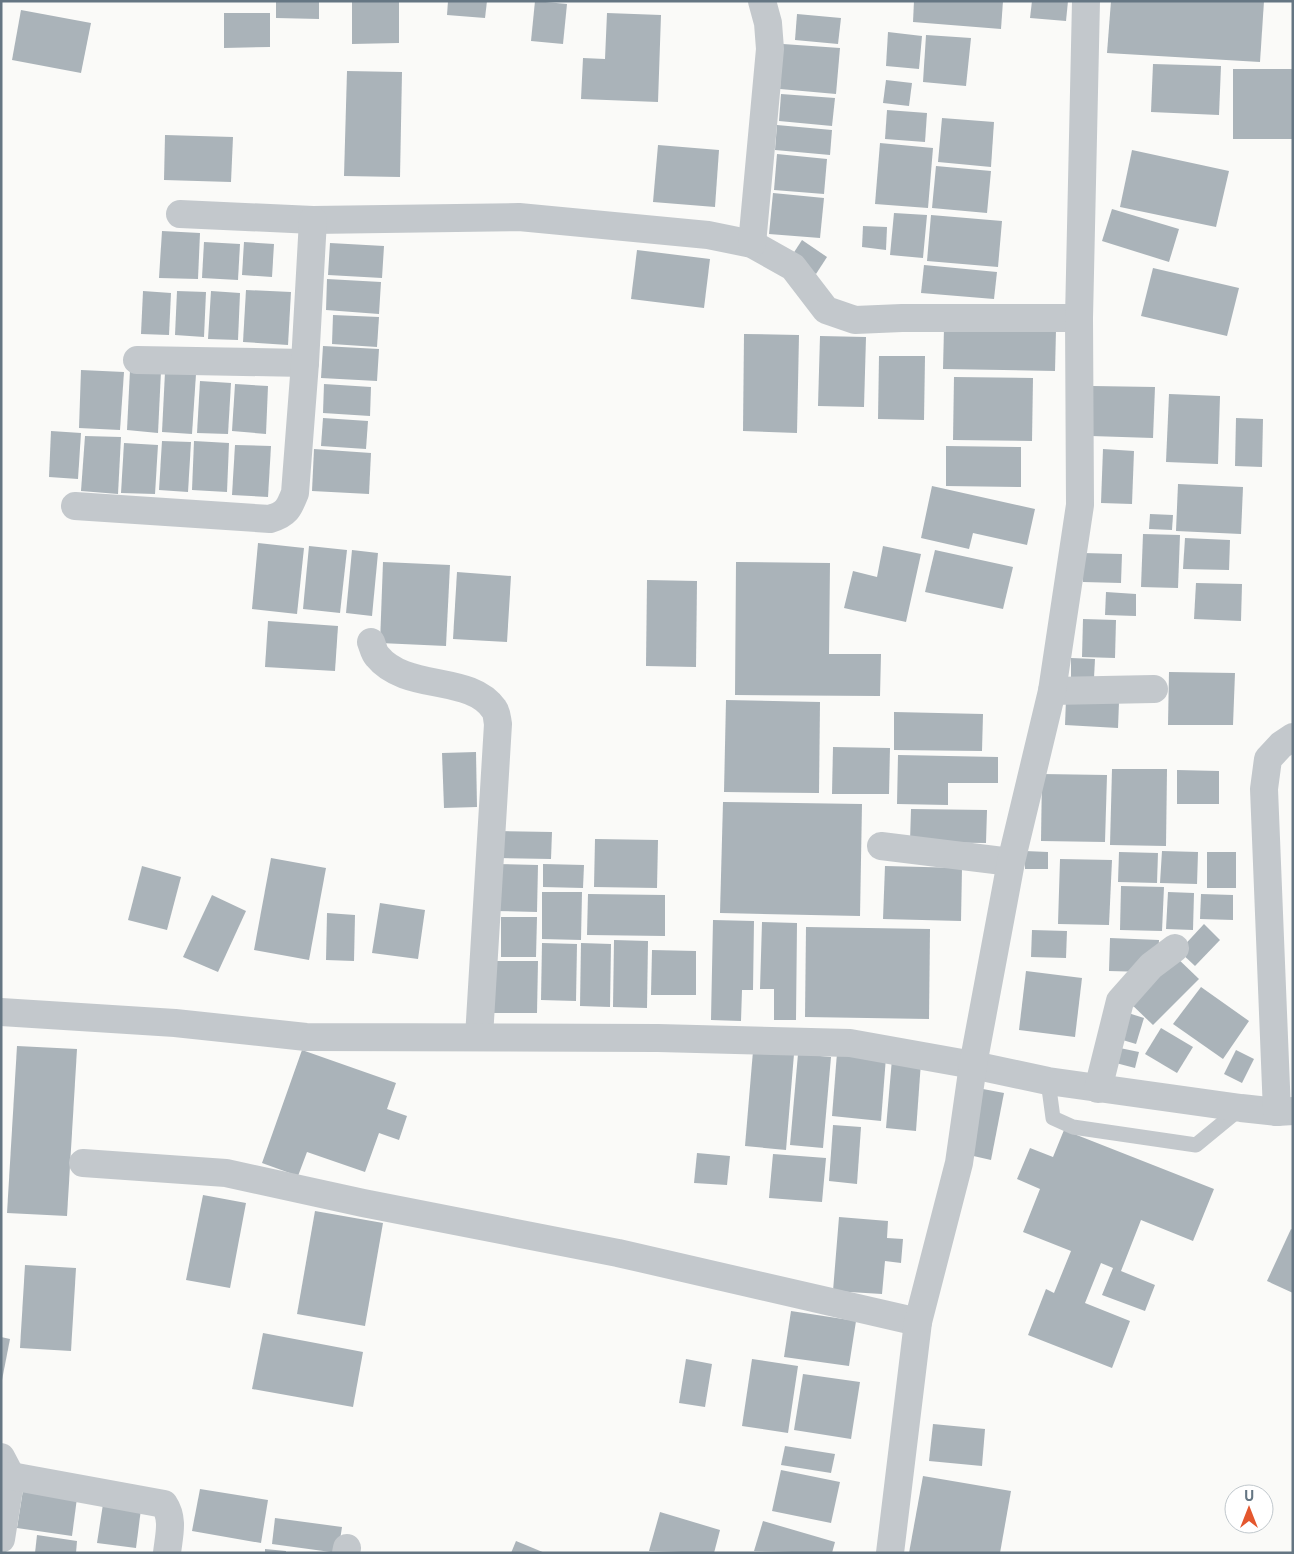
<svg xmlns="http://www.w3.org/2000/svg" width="1294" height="1554" viewBox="0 0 1294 1554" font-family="'Public Sans',sans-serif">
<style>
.building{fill:#aab3b9}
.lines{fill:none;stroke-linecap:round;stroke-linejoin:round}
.lane{stroke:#c3c8cc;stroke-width:15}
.street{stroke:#c3c8cc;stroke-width:28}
</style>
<rect width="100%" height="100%" fill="#fafaf8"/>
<!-- building -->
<g class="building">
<path d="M276,1H319V19L276,18Z"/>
<path d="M352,1H399V43L352,44Z"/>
<path d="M448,1H487L485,18L447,15Z"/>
<path d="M535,1L567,4L563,44L531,41Z"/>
<path d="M914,1H1003L1001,29L913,22Z"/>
<path d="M1032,1H1068L1066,21L1030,18Z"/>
<path d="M1111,1H1264L1260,62L1107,53Z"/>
<path d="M21,10L91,23L81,73L12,60Z"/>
<path d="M224,13H270V47L224,48Z"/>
<path d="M607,13L661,15L658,102L581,99L583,58L605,59Z"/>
<path d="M797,14L841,18L838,44L795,40Z"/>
<path d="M888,32L922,36L919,69L886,66Z"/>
<path d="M926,35L971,38L966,86L923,82Z"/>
<path d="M783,44L840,48L836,94L780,89Z"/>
<path d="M1153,64L1221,66L1219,115L1151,112Z"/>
<rect x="1233" y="69" width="60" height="70"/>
<path d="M347,71L402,72L400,177L344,176Z"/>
<path d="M886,80L912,83L909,106L883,103Z"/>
<path d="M781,94L835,98L832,126L779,121Z"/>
<path d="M887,110L927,113L925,142L885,139Z"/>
<path d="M942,118L994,122L991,167L938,162Z"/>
<path d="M777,125L832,130L830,155L775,150Z"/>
<path d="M165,135L233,137L231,182L164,180Z"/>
<path d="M880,143L933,148L928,208L875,204Z"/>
<path d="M658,145L719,150L715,207L653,202Z"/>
<path d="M1132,150L1229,171L1216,227L1120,207Z"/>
<path d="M777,154L827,159L824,194L774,190Z"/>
<path d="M936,166L991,171L987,213L932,208Z"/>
<path d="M773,193L824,198L820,238L769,234Z"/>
<path d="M1112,209L1179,229L1169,262L1102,241Z"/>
<path d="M894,213L927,215L923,258L890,255Z"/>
<path d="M931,215L1002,221L998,267L927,261Z"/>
<path d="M863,226L887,227L886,250L862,247Z"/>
<path d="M162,231L200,233L198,279L159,278Z"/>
<path d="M802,240L827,257L816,274L791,257Z"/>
<path d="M204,242L240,244L238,280L202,278Z"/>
<path d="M244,242L274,244L272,277L242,275Z"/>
<path d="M330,243L384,246L382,278L328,275Z"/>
<path d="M637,250L710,259L704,308L631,299Z"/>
<path d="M924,265L997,272L994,299L921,293Z"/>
<path d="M1153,268L1239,288L1227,336L1141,316Z"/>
<path d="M327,279L381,282L379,314L326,310Z"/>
<path d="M246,290L291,292L288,345L243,342Z"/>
<path d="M143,291L171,293L169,335L141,334Z"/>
<path d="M177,291L206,292L204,337L175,335Z"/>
<path d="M211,291L240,293L238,340L208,339Z"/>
<path d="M333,315L379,317L377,347L332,344Z"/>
<path d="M944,328L1056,330L1055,371L943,369Z"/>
<path d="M744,334L799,335L797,433L743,431Z"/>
<path d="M820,336L866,337L864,407L818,406Z"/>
<path d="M323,346L379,349L377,381L321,378Z"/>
<path d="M879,356H925L924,420L878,419Z"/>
<path d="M81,370L124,372L120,430L79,428Z"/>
<path d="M130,370L161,371L158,433L127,430Z"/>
<path d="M165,372L196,374L192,434L162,432Z"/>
<path d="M954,377L1033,378L1032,441L953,440Z"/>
<path d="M200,381L231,383L228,434L197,433Z"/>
<path d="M235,384L268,386L266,434L232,431Z"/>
<path d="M324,384L371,387L370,416L323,413Z"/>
<path d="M1093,386L1155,387L1153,438L1091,436Z"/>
<path d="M1169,394L1220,396L1218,464L1166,462Z"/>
<path d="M323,418L368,421L366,449L321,446Z"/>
<path d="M1236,418L1263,419L1262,467L1235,466Z"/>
<path d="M51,431L81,433L78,479L49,477Z"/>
<path d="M85,436L121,437L118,494L81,491Z"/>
<path d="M162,441L191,442L188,492L159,490Z"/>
<path d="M194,441L229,443L227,492L192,490Z"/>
<path d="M124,443L158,445L155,494L121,493Z"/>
<path d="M235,445L271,446L268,497L232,495Z"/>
<path d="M946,446L1021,447V487L946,486Z"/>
<path d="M314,449L371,453L369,494L312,491Z"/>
<path d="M1103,449L1134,451L1132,504L1101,503Z"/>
<path d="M1178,484L1243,487L1241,534L1176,531Z"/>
<path d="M932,486L1035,509L1027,545L973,533L969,549L921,538Z"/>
<path d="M1150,514L1173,515L1172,530L1149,529Z"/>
<path d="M1143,534L1180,535L1178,588L1141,587Z"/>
<path d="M1185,538L1230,540L1229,570L1183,569Z"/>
<path d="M258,543L304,548L297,614L252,609Z"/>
<path d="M309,546L347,550L340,613L303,609Z"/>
<path d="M883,546L921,554L906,622L844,608L853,571L877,577Z"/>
<path d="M352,550L378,553L372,616L346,613Z"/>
<path d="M935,550L1013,567L1003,609L925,592Z"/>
<path d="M1083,553L1122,554L1121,583L1083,582Z"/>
<path d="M383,562L450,565L446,646L380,643Z"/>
<path d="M736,562L830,563L829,654H881L880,696L735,695Z"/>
<path d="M457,572L511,576L507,642L453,639Z"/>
<path d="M647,580L697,581L696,667L646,666Z"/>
<path d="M1196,583L1242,584L1241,621L1194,619Z"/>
<path d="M1106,592L1136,594V616L1105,615Z"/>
<path d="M1083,619L1116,620L1115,658L1082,657Z"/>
<path d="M268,621L338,626L335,671L265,667Z"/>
<path d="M1071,658L1095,659L1094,678L1071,677Z"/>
<path d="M1169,672L1235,673L1233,725H1168Z"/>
<path d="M1066,699L1119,702L1118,728L1065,725Z"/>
<path d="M726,700L820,702L819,793L724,792Z"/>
<path d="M894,712L983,714L982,751L894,750Z"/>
<path d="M833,747L890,748L889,794H832Z"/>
<path d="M476,752L477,807L444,808L442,753Z"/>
<path d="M898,755L998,757V783H948V805L897,804Z"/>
<path d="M1112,769H1167L1166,846L1110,845Z"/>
<path d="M1177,770L1219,771V804H1177Z"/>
<path d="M1042,774L1107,775L1105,842L1041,841Z"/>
<path d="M723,802L862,804L860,916L720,913Z"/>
<path d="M911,809L987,810L986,843L910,842Z"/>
<path d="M498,831L552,832L551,859L498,858Z"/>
<path d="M595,839L658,840L657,888L594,887Z"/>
<path d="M1025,851L1048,852V869H1025Z"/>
<path d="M1162,851L1198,852L1197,884L1160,883Z"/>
<path d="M1119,852L1158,853L1157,883L1118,882Z"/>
<rect x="1207" y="852" width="29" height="36"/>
<path d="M271,858L326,868L309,960L254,950Z"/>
<path d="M1060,859L1112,860L1109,925L1058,924Z"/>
<path d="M495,864L538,865L537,912L494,911Z"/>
<path d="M543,864L584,865L583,888L543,887Z"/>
<path d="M142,866L181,877L167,930L128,920Z"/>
<path d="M885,866L962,868L961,921L883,919Z"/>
<path d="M1121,886L1164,887L1162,931L1120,930Z"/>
<path d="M542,892H582L581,940L542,939Z"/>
<path d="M1168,892L1194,893L1193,930L1166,929Z"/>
<path d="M588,894L665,895V936L587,935Z"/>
<path d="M1201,894L1233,895V920L1200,919Z"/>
<path d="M212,895L246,911L218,972L183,957Z"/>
<path d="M380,903L425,910L418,959L372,953Z"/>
<path d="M327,913L355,915L354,961L326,960Z"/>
<path d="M501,917H537L536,957H501Z"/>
<path d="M713,920L754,921L753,990H742L741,1021L711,1020Z"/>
<path d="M762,922L797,923L796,1020H774V989H760Z"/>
<path d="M1204,924L1220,940L1195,966L1179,951Z"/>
<path d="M806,927L930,929L929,1019L805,1017Z"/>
<path d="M1032,930L1067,931L1066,958L1031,957Z"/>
<path d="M1110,938L1159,940L1158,955L1146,972L1109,971Z"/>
<path d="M614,940L648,941L647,1008L613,1007Z"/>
<path d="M542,943L577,944L576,1001L541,1000Z"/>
<path d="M581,943L611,944L610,1007L580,1006Z"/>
<path d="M652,950L696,951V995H651Z"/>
<path d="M1174,955L1199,979L1153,1025L1128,1001Z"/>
<path d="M494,961H538L537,1013H494Z"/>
<path d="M1026,971L1082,978L1075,1037L1019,1030Z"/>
<path d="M1201,987L1249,1021L1223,1059L1173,1024Z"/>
<path d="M1125,1012L1144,1018L1136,1044L1116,1038Z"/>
<path d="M1161,1028L1193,1047L1177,1073L1145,1054Z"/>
<path d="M17,1046L77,1049L67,1216L7,1213Z"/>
<path d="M1115,1047L1139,1052L1135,1068L1112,1062Z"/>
<path d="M302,1050L396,1083L387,1109L407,1116L399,1140L379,1133L365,1172L307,1152L298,1176L262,1163Z"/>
<path d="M1236,1050L1254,1059L1242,1083L1224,1074Z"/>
<path d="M753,1051L794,1054L786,1150L745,1146Z"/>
<path d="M837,1053L886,1057L881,1121L832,1116Z"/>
<path d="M798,1054L831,1057L823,1148L790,1145Z"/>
<path d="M892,1059L921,1062L916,1131L886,1128Z"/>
<path d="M983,1089L1004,1093L991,1160L969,1155Z"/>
<path d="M833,1125L861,1127L857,1184L829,1181Z"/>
<path d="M1064,1130L1214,1189L1193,1241L1141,1220L1121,1271L1155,1285L1145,1311L1102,1295L1113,1268L1101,1263L1085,1303L1130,1321L1112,1368L1028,1335L1046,1289L1054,1293L1071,1251L1023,1232L1040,1189L1017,1179L1030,1148L1053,1157Z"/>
<path d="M697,1153L730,1156L727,1185L694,1183Z"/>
<path d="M773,1154L826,1158L822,1202L769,1198Z"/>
<path d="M203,1195L246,1203L230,1288L186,1280Z"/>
<path d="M315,1211L383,1223L365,1326L297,1314Z"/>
<path d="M839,1217L888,1221L887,1238L903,1239L901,1263L885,1261L882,1294L833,1291Z"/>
<path d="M1291,1229L1293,1230V1293L1267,1281Z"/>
<path d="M25,1265L76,1268L71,1351L20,1348Z"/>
<path d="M791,1311L856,1321L849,1366L784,1357Z"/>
<path d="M263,1333L363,1352L353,1407L252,1389Z"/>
<path d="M1,1337L10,1339L2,1380L1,1379Z"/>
<path d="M686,1359L712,1364L705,1407L679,1403Z"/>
<path d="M752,1359L798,1366L788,1433L742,1426Z"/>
<path d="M803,1374L860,1382L851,1439L794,1430Z"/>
<path d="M933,1424L985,1429L982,1466L929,1461Z"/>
<path d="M785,1446L835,1454L831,1473L781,1465Z"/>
<path d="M781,1470L840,1482L831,1523L772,1511Z"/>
<path d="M923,1476L1011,1491L1000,1553H909Z"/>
<path d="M200,1489L268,1500L261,1543L192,1531Z"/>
<path d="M23,1490L77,1498L72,1536L17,1528Z"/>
<path d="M103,1504L141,1509L136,1548L97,1543Z"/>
<path d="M660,1512L720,1530L714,1553L649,1551Z"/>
<path d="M275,1518L342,1527L338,1553L272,1544Z"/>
<path d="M763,1521L835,1542L832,1553L754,1551Z"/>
<path d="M37,1535L77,1541L76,1553H35Z"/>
<path d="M516,1541L545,1553H511Z"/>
<path d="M265,1549L286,1551V1553H265Z"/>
</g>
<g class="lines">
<!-- lane -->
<path class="lane" d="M1048,1081L1053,1118L1073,1127L1196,1145L1241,1108"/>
<!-- street -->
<g class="street">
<path d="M180,214L313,220L519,217L708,235L752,244L793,267L826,310L855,320L902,318H1079"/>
<path d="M752,244L770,49L768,23L762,1"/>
<path d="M137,360L305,363"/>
<path d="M75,506L270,519C287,514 289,508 295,493L305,363L313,220"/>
<path d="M371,642C373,647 374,653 377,656C406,692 470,674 494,709C497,713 497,719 498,724L479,1037"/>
<path d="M1052,691L1154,689"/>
<path d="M881,846L1011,862"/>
<path d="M1,1012L175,1023L306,1037L658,1038L850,1043L973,1065L1048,1081L1241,1108L1277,1112L1293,1111"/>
<path d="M1098,1089L1120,1001L1151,966L1175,948"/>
<path d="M1277,1112L1264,789L1268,759L1281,745L1293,737"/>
<path d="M83,1163L226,1173L363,1203L618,1253L918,1322"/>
<path d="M1,1457L11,1476L1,1539"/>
<path d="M11,1476L164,1504C174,1519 169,1535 167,1553"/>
<path d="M346,1553L347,1548"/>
<path d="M890,1553L918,1322L959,1163L973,1065L1011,862L1052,691L1080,505L1079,318L1086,1"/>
</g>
</g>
<!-- border -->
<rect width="1294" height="1554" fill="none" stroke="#657683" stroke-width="5"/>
<!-- north arrow -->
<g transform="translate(1249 1509)"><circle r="24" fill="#ffffff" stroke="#c1c8cd"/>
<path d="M0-4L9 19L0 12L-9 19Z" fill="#e4572e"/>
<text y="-8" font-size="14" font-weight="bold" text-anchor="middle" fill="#657683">U</text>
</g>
</svg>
